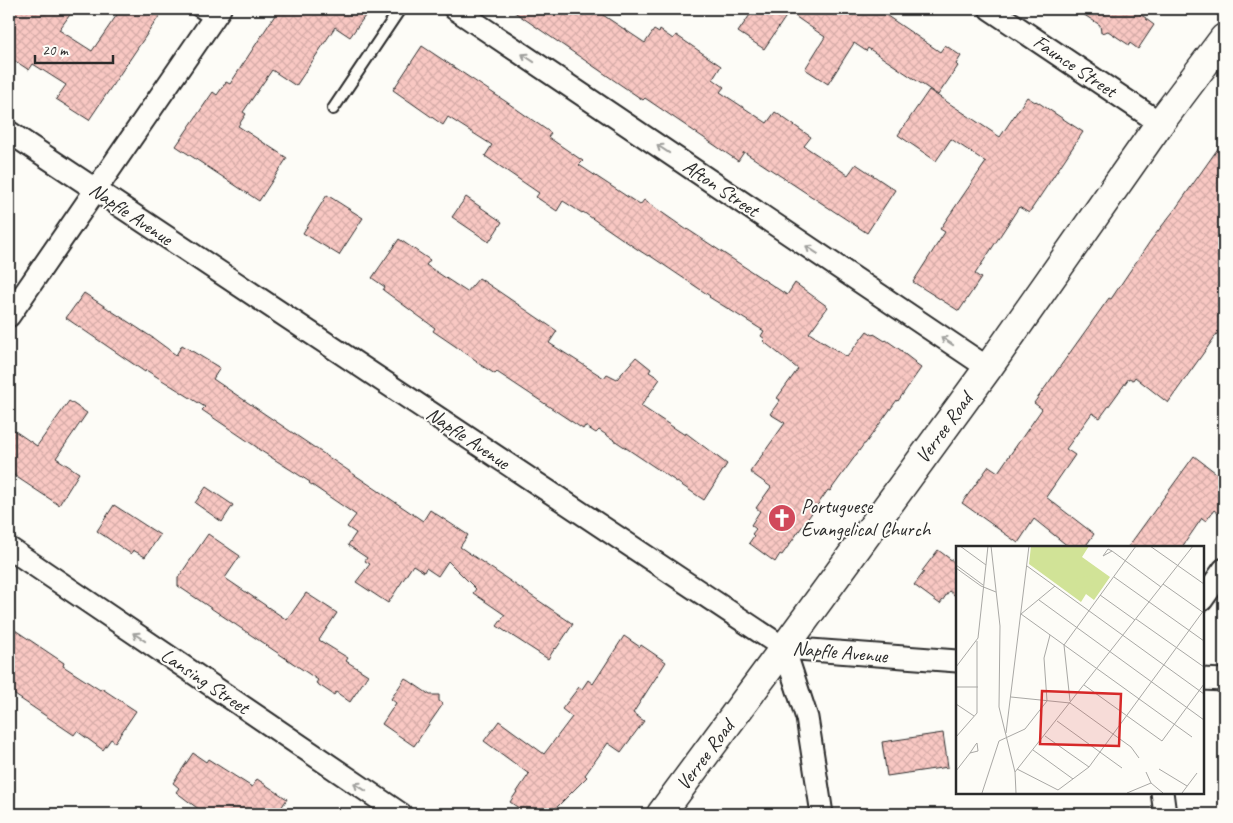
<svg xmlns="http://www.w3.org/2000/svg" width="1233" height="823" viewBox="0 0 1233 823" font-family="Caveat,sans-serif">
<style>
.building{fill:url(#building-cross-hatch);stroke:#2b2b2b}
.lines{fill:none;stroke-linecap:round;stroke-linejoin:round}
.lane-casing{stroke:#2b2b2b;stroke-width:14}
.street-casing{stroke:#2b2b2b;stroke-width:25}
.secondary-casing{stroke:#2b2b2b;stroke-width:31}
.lane{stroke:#fdfcf7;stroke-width:10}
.street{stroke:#fdfcf7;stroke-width:21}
.secondary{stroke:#fdfcf7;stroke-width:28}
.oneway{stroke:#9e9e9b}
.labels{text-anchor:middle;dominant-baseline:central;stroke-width:4;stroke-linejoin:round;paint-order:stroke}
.street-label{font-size:20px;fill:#2b2b2b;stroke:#fdfcf7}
.poi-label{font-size:20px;fill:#2b2b2b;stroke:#fdfcf7;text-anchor:start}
.inset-road{fill:none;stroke:#a9a8a5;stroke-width:1}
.view{fill:#d62828;fill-opacity:0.15;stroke:#d62828;stroke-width:2.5}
.inset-edge{fill:none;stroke:#2b2b2b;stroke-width:2.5}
</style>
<defs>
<pattern id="building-cross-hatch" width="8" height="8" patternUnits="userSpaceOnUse" patternTransform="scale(1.25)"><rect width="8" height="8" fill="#f9c8c3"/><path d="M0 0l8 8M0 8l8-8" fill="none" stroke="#d6aca8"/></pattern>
</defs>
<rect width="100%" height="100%" fill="#fdfcf7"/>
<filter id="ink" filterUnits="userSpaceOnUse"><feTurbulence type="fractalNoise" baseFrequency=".02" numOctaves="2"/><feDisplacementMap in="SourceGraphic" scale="10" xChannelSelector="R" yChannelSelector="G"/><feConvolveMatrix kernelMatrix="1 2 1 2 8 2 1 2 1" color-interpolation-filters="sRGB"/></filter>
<g filter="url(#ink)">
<!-- building -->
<g class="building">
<path d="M9,9H74L59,30L92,51L121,9H164L89,120L56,99L66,85L33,64L29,70L9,57Z"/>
<path d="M279,9H370L350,37L335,27L296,86L272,70L243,112L246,114L238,126L287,158L259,201L176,146L213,92L217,95L226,82L230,84Z"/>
<path d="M510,9H594L645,43L654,30L659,33L660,30L673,39L676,35L721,66L713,79L724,87L720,92L767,123L775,112L811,137L804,146L848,175L856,164L895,190L867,233L744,152L738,161L645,98L643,100L618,83Z"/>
<path d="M754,9H877L940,52L945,45L961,56L956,64L958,66L938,95L868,48L866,51L854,43L828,84L805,69L825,37L789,12L764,49L738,32Z"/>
<path d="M1075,9H1132L1146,18V19L1154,25L1138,49L1130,43L1129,45L1108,31L1101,33L1100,25Z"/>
<path d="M422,46L505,101L551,133L548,137L583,161L579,165L640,205L644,200L687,230V229L787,295L795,283L828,307L809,333L847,357L867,331L873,335L874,334L885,341L886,340L902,351V352L915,362L914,363L921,368L898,401L897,400L865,444H864L830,491L828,490L782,555L780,554L775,562L749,543L754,536L752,534L756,529L751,525L760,511L756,508L771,487L750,472L785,423L770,414L780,400L777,398L798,369L763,341L765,339L761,336L764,331L709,297L710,296L649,255L648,256L637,249L583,212L582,213L563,201L557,211L536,197L539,193L485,156L492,145L448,117L443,125L393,90Z"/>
<path d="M929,90L1000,137L1027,97L1035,102L1036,101L1083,132L1029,213L1019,207L975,274L981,278L959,311L913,282L945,232L940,229L986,162L951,139L936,161L898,135Z"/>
<path d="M1224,140V324L1168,403L1135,377L1133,380L1129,378L1100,418L1092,413L1066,449L1075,455L1046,497L1094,534L1085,547H1069L1034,519L1018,543L962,503L989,466L998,472L1042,409L1034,403L1109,298L1111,299L1151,240L1176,208Z"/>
<path d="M327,195L363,218L339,255L303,233Z"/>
<path d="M466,197L502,222L489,242L452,217Z"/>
<path d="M399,239L430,260L426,265L467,292L479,278L557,331L549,343L604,378L607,374L617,379L636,357L651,369L649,372L660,379L641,406L685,435L686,433L727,464L704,500L599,430L596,433L585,426L583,429L497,372L495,374L476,362L477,361L433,331L435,328L383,290L385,287L372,278Z"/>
<path d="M84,293L153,338L176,355L182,345L220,368L213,379L423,521L430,510L468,535L460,547L573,624L556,649L555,648L548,659L497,626L505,615L473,593L476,589L448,561L438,576L426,568L424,572L413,565L388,603L356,582L370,564L365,561L367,558L348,545L356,533L347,527L356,515L309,483L310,482L258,449V448L202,410L205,407L146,370L145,372L66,318Z"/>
<path d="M69,401L87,413L56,458L79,473L59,505L9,472V427L37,446Z"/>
<path d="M1194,456L1224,479V518L1214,510L1206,521L1202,518L1182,547H1128Z"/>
<path d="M206,487L233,505L222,522L195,503Z"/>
<path d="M114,505L160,535L145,557L133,550L131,554L97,531Z"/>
<path d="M208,534L240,556L225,578L287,620L306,593L337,613L319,640L348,658L346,661L368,675L350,702L336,692L334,695L316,683L318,680L178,586V578Z"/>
<path d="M938,550L957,564V597L949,591L940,604L914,585L924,572L922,571Z"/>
<path d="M9,626L64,663L63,666L100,690L101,688L136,711L115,742L111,739L103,750L77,731L74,735L9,691Z"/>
<path d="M624,636L640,647L641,645L666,662L633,713L644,721L621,752L608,743L585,775L587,777L550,814H527L510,802L529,774L484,741L499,721L544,754L572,717L562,709L579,687L582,689L588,680L593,684Z"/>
<path d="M405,678L430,695H439V701L443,704L414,746L382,724L396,703L391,699Z"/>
<path d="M943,733L948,767L887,776L882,742Z"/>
<path d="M193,753L206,762L208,759L252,787L257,779L287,799L277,814H205L176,792L179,788L173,783Z"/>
</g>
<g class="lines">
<defs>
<g id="lane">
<path d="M195,9L212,20"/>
<path d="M333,109L400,9"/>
</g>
<g id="street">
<path d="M455,9L988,368"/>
<path d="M990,9L1160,123"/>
<path d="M9,132L784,648L957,661"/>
<path d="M9,316L220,9"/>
<path d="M9,548L401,814"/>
<path d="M1202,600L1224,569"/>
<path d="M784,648L807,718L822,814"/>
<path d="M1202,679L1224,680"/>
<path d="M1162,792L1165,814"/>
</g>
<path id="secondary" d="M661,814L784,648L988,368L1160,123L1224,38"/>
</defs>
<!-- lane casing -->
<use href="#lane" class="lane-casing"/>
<!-- street casing -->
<use href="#street" class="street-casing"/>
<!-- secondary casing -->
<use href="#secondary" class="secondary-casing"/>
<!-- lane -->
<use href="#lane" class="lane"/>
<!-- street -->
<use href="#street" class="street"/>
<!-- secondary -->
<use href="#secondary" class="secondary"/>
</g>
<!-- one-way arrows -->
<defs><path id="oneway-shaft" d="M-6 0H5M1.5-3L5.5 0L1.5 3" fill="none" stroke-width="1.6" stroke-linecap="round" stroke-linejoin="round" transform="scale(1.25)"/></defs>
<g class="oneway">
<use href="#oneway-shaft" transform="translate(528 58) rotate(-146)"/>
<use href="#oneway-shaft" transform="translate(663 149) rotate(-146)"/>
<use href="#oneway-shaft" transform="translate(812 250) rotate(-146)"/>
<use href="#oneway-shaft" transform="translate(947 341) rotate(-146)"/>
<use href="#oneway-shaft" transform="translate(139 637) rotate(-146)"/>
<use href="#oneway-shaft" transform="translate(360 787) rotate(-146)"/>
</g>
</g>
<!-- icons -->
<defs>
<symbol id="church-disc" viewBox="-11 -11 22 22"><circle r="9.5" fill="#d1495b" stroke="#fdfcf7"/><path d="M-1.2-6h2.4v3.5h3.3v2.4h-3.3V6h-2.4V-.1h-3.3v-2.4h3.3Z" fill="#fff"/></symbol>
</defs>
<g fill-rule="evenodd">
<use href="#church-disc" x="766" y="502" width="32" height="32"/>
</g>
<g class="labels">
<!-- street labels -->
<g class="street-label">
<text transform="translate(1075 66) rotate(34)">Faunce Street</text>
<text transform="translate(721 188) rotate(34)">Afton Street</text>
<text transform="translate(131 214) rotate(34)">Napfle Avenue</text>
<text transform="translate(944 428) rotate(-54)">Verree Road</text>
<text transform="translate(468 438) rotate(34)">Napfle Avenue</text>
<text transform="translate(840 652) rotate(5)">Napfle Avenue</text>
<text transform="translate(205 681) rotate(34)">Lansing Street</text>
<text transform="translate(705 755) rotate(-53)">Verree Road</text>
</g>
<!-- poi labels -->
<g class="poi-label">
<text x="801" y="506">Portuguese<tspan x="801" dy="23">Evangelical Church</tspan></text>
</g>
</g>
<!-- overview -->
<g transform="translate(956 546)">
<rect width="248" height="248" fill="#fdfcf7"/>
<path d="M75,0H133L126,11L154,31L138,54L130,48L125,56L73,18Z" fill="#d1e397"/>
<path d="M103,0L117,2L102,22L92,15ZM136,29L138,39L121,43L119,33Z" fill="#d1e397"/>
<path class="inset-road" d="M4,0L30,19M35,0L44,80L43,161L59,226L60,247M194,0L248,38M156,5L147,10L152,3L156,5L205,41M0,19L27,39M71,20L248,148M0,22L25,40L40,46M158,31L248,95M207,38L248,67M99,40L65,68L236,191M144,49L179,74M83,54L248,174M180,73L248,121M0,121L22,92L32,0M128,139L206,195L248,138M0,141H22M55,151L114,157L175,201L183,212M114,155L108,99L180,0M0,158L18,170M101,175L166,222M50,187L73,0M89,190L133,221M0,191L21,167V95M21,197L22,205L14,207L20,198ZM77,204L117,233M61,223L102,244L133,221L248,64M203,223L231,240M0,225L14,207M59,226L237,0M190,226L195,237L207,247M26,247L43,195L69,183L91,155L88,112L94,89M171,247L195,237M226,247L241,227"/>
<path class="view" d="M86,145L165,148L163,200L84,198Z"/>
<rect width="248" height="248" class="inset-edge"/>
</g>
<!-- margin -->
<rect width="1233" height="823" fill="none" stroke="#fdfcf7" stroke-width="30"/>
<rect x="15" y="15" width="1203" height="793" fill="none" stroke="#2b2b2b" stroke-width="2" filter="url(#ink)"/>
<!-- scale -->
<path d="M35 55v8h78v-8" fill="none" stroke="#2b2b2b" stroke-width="2.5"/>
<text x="42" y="55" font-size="15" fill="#2b2b2b" stroke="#fdfcf7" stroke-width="4" paint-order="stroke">20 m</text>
</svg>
